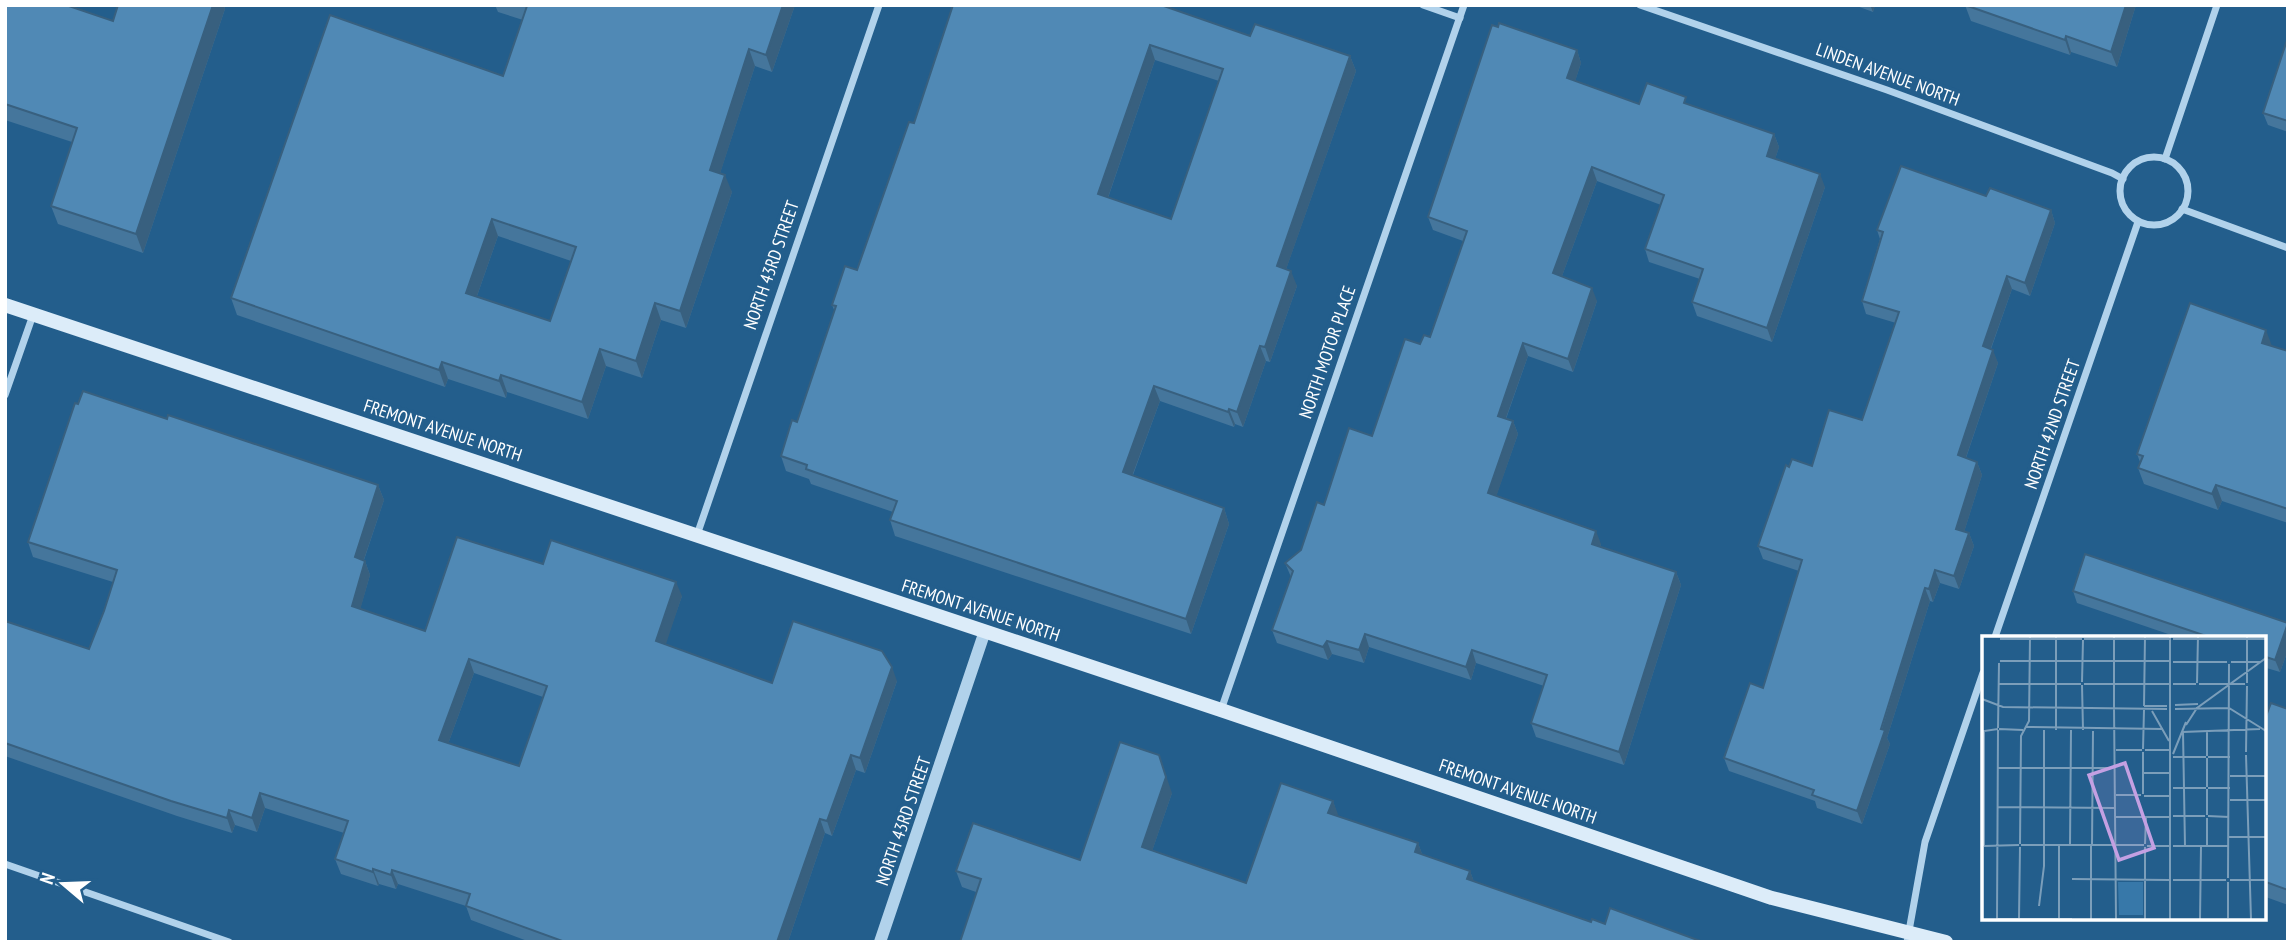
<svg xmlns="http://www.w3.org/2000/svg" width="2293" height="947" viewBox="0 0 2293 947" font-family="'PT Sans Narrow',sans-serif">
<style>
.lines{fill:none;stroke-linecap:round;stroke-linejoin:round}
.minor{stroke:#b1d2eb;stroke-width:7}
.tertiary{stroke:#b1d2eb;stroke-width:12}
.secondary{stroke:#dcecf9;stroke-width:14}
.wall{fill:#45769c;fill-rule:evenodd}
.shaded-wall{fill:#38607f}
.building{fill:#5089b5;stroke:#38607f;stroke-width:2;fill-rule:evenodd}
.labels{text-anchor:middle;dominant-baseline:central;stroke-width:7;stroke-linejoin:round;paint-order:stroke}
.street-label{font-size:18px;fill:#fff;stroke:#235e8c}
.inset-road{fill:none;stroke:#7b9eba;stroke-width:2}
.view{fill:#c4a0e2;fill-opacity:0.15;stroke:#c4a0e2;stroke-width:3.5}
.inset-edge{fill:none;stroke:#fff;stroke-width:3.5}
</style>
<rect width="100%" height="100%" fill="#235e8c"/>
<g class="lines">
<!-- minor -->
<g class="minor">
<path d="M1423,5L1460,18"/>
<path d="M1640,5L1887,90L2112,173L2123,179"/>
<circle cx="2154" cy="191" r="34"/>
<path d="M2165,159L2217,5"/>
<path d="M2182,209L2288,248"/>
<path d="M5,395L33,315"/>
<path d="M697,535L879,5"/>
<path d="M1995,637L2138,222"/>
<path d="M1221,710L1464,5"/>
<path d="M5,864L229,942"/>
<path d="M1907,942L1925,842L1983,673"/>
</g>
<!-- tertiary -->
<path class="tertiary" d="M880,942L985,631"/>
<!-- secondary -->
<path class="secondary" d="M5,305L1221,710L1772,898L1946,942"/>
</g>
<!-- wall -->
<g class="wall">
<path d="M5,5L113,21L118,5H224L225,9L143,253L58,224L51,206L72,142L5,120Z"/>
<path d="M495,5H795L772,72L755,66L720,173L732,192L686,328L661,320L642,378L606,366L588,419L507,392L506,398L448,379L445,387L237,315L231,298L503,76L523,20L498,12ZM498,236L571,261L550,321L477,296Z"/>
<path d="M953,5H1171L1170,8L1250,36L1350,56L1356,71L1286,269L1297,286L1270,362L1266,361L1243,427L1235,424L1234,427L1160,401L1133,475L1224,508L1229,524L1191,634L895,536L890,520L893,512L811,484L809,479L786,471L781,456L797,422L835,312L832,305L857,270L914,123ZM1155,60L1219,81L1171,219L1108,198Z"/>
<path d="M1854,5H1875L1873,12Z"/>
<path d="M1965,5H2136L2117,67L2071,52L2070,55L1971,21Z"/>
<path d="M2288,37V132L2268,125L2263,113Z"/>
<path d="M1577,50L1581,63L1575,81L1639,104H1688L1774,134L1779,147L1775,159L1825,187L1772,342L1697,316L1692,302L1700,279L1649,262L1645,249L1661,205L1597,181L1562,276L1597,301L1573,372L1528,356L1506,419L1513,421L1518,434L1496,496L1601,544L1600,547L1676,572L1681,585L1624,765L1536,737L1531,723L1544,686L1476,663L1471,680L1369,647L1364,663L1332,654L1328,660L1277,643L1272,630L1291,577L1285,563L1301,550L1324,505L1372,436L1420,344L1430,337L1463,241L1433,230L1428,217Z"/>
<path d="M1986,196L2051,210L2055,223L2030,296L2012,289L1991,349L1998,363L1966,458L1977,462L1982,475L1964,532L1969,533L1974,546L1959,589L1940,583L1933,602L1930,601L1887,738L1890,744L1862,824L1817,808L1815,801L1729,771L1724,758L1763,688L1799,571L1763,559L1758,546L1789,467L1812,466L1862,420L1896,323L1866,314L1862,301L1880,239L1877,230Z"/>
<path d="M2272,346L2288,351V523L2222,501L2218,510L2144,484L2138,468L2140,462L2137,454Z"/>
<path d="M167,419L378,485L384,500L364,560L365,561L370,575L360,609L425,631L543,564L682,596L665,644L772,683L897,681L865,773L856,770L832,836L825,833L788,942H530L471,920L466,906L398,884L396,889L379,884L378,886L341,874L335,859L344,833L265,808L257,832L235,825L232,833L177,816L5,756V621L89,649L104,611L113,582L33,557L28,542ZM474,673L543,697L519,766L448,744Z"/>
<path d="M2073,591L2288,623V650L2280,672L2263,667V637H2177L2077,603Z"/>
<path d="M2288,709V905L2263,896V724Z"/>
<path d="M1172,793L1152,851L1246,883L1333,801L1338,817L1418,843L1422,854L1470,871L1474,882L1591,922L1703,942L976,892L962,887L956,871L1080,860Z"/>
</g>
<!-- shaded-wall -->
<g class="shaded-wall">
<path d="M213,5H224L225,9L143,253L136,234Z"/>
<path d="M783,5H795L772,72L766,55Z"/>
<path d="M1870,5H1875L1873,12Z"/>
<path d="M2126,5H2136L2117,67L2111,52Z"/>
<path d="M2066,36L2071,52L2070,55L2065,40Z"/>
<path d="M1150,45L1155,60L1104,209L1098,194Z"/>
<path d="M749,49L755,66L716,186L710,170Z"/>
<path d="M1577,50L1581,63L1572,91L1567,78Z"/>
<path d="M1350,56L1356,71L1282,281L1277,266Z"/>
<path d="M1774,134L1779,147L1772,169L1767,156Z"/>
<path d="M1592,167L1597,181L1558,287L1553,273Z"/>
<path d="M1820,174L1825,187L1772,342L1767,328Z"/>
<path d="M725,175L732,192L686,328L680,311Z"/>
<path d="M2051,210L2055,223L2030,296L2025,283Z"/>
<path d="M492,219L498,236L472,310L466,293Z"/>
<path d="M1291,271L1297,286L1270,362L1265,347Z"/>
<path d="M2007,276L2012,289L1987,359L1983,346Z"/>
<path d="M1592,288L1597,301L1573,372L1568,359Z"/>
<path d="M655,303L661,320L642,378L636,361Z"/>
<path d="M2266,330L2272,346L2262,343Z"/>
<path d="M1523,343L1528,356L1502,429L1498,416Z"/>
<path d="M1260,346L1266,361L1243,427L1237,412Z"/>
<path d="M600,349L606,366L588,419L582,402Z"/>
<path d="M1993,350L1998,363L1962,469L1958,455Z"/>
<path d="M442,362L448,379L445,387L439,370Z"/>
<path d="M501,375L507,392L506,398L499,381Z"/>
<path d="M1154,386L1160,401L1128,487L1123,472Z"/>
<path d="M1229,409L1235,424L1234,427L1228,412Z"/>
<path d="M1513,421L1518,434L1493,506L1488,493Z"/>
<path d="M1977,462L1982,475L1961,542L1956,529Z"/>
<path d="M378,485L384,500L360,571L355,557Z"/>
<path d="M2216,485L2222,501L2218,510L2212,494Z"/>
<path d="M1224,508L1229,524L1191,634L1186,619Z"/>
<path d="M1596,531L1601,544L1596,557L1592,544Z"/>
<path d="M1969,533L1974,546L1959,589L1954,576Z"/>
<path d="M365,561L370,575L357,621L352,606Z"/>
<path d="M1935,570L1940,583L1933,602L1929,589Z"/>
<path d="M1676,572L1681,585L1624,765L1619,752Z"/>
<path d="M676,582L682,596L662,656L656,641Z"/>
<path d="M1925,588L1930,601L1887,738L1890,744L1862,824L1857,811Z"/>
<path d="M2288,624V650L2280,672L2275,660Z"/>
<path d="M1365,634L1369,647L1364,663L1359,650Z"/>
<path d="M1327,641L1332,654L1328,660L1323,647Z"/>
<path d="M1472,650L1476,663L1471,680L1466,667Z"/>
<path d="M469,659L474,673L444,755L439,740Z"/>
<path d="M892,667L897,681L865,773L860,758Z"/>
<path d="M851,755L856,770L832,836L827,821Z"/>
<path d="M1159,755L1172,793L1148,863L1142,847Z"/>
<path d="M260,793L265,808L257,832L252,818Z"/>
<path d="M1333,801L1339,817L1328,813Z"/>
<path d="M229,810L235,825L232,833L227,818Z"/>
<path d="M820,819L825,833L788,942H777Z"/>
<path d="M1418,843L1424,859L1415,852Z"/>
<path d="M373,869L379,884L378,886L373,872Z"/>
<path d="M392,870L398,884L396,889L391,875Z"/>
<path d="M1470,871L1476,887L1467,879Z"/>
</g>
<!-- building -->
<g class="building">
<path d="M5,5H66L113,21L118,5H213L136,234L51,206L77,128L5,104Z"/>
<path d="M524,5H783L766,55L749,49L710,170L725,175L680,311L655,303L636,361L600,349L582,402L501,375L499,381L442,362L439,370L231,298L330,15L503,76L527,6ZM492,219L576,247L550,321L466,293Z"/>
<path d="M953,5H1161L1250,36L1255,24L1350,56L1277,266L1291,271L1265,347L1260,346L1237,412L1229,409L1228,412L1154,386L1123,472L1224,508L1186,619L890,520L897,501L806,469L807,465L781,456L792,420L797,422L836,306L832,305L845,266L857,270L909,122L914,123ZM1150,45L1223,69L1171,219L1098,194Z"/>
<path d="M1965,5H2126L2111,52L2066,36L2065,40Z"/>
<path d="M1499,23L1577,50L1567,78L1639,104L1647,83L1686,97L1684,103L1774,134L1767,156L1820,174L1767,328L1692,302L1703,269L1645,249L1664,195L1592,167L1553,273L1592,288L1568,359L1523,343L1498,416L1513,421L1488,493L1596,531L1592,544L1676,572L1619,752L1531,723L1547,675L1472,650L1466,667L1365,634L1359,650L1327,641L1323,647L1272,630L1293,571L1285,563L1301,550L1317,502L1324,505L1349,428L1372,436L1405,339L1420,344L1424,335L1430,337L1467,231L1428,217L1492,25L1498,27Z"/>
<path d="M2288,37V121L2263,113Z"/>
<path d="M1901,166L1986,196L1990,188L2051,210L2025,283L2007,276L1983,346L1993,350L1958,455L1977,462L1956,529L1969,533L1954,576L1935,570L1929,589L1925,588L1881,729L1885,730L1857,811L1812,795L1814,790L1724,758L1750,683L1763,688L1802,560L1758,546L1786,465L1789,467L1792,459L1812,466L1829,410L1862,420L1899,312L1862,301L1883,232L1877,230Z"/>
<path d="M2190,303L2266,330L2262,343L2288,351V509L2216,485L2212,494L2138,468L2143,456L2137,454Z"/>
<path d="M83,391L167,419L168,415L378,485L355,557L365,561L352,606L425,631L457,537L543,564L551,540L676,582L656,641L772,683L793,621L882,651L892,667L860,758L851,755L827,821L820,819L777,942H565L466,906L470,894L392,870L391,875L373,869V872L335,859L348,821L260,793L252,818L229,810L227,818L171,801L5,743V621L89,649L104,611L117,570L28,542L75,403L78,404ZM469,659L547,686L519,766L439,740Z"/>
<path d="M2085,554L2288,623L2275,660L2263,656V637H2209L2073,591Z"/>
<path d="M2271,703L2288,709V890L2263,881V724Z"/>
<path d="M1120,742L1159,755L1166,777L1142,847L1246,883L1281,783L1333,801L1328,813L1418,843L1415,852L1470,871L1467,879L1591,922L1592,919L1605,924L1610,908L1703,942H960L981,879L956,871L973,823L1080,860Z"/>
</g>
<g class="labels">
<!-- street labels -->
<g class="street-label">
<text transform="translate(1888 74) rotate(20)">LINDEN AVENUE NORTH</text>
<text transform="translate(771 265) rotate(-71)">NORTH 43RD STREET</text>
<text transform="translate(1327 352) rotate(-71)">NORTH MOTOR PLACE</text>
<text transform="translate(2052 424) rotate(-71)">NORTH 42ND STREET</text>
<text transform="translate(443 430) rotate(18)">FREMONT AVENUE NORTH</text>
<text transform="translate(981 610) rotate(18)">FREMONT AVENUE NORTH</text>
<text transform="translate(1518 791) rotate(19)">FREMONT AVENUE NORTH</text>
<text transform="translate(903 821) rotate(-71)">NORTH 43RD STREET</text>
</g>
</g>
<!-- overview -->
<g transform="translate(1982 636)">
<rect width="284" height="284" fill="#235e8c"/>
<path d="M136,246H161V279H137Z" fill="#3778a9"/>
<path class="inset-road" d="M18,3H100M102,3H188M191,3H245M250,3H245H284M18,25H188M191,26H245M249,26H279M100,46L101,4M215,47L216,0M265,47V0M17,48H99M102,48H187M191,48H214M217,48H263M100,49L101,94M0,63L21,71L185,73M193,69L216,68M162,70L163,0M162,70H185M132,71V0M132,71L134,283M193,73L247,72L284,95M170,75L187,105M204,89L215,72L284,22M44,91L181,93M16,92L17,27M17,93L41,94M74,94V0M161,113L162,74M134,114H160M163,114H187M264,116L265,50M191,118L204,86M264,119L269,283M225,120V95M191,121H224M226,121H248M16,132H131M161,137H187M248,140H284M225,151V122M191,152H224M226,152H248M161,158V116M134,159H159M162,160H188M248,164H284M16,171L132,172M225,179V153M191,180H223M226,180L247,181M134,181H188M225,182V209M247,201H284M38,208L39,100L47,85L48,0M163,208L164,182M39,209H162M2,210V95L16,93M2,210L37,209M88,210L89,94M109,210V283M110,210L111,95M165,210H187M191,210H247M203,210L201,96L278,93M246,242L247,28M90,243L187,244M191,244H244M248,244H284M57,270L62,230V94M37,282L38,211M246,282V246M15,283L16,94M16,283H90M77,283V210M163,283V211M188,283V0M218,283L219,210"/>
<path class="view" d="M143,127L172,212L137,224L107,139Z"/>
<rect width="284" height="284" class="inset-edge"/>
</g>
<!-- border -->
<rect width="2293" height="947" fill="none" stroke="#ffffff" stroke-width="14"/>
<!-- north arrow -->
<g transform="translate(63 884) rotate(289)" stroke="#235e8c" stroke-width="5" paint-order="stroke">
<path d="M0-5L12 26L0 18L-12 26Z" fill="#ffffff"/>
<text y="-10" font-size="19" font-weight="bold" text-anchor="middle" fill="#ffffff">N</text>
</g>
</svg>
